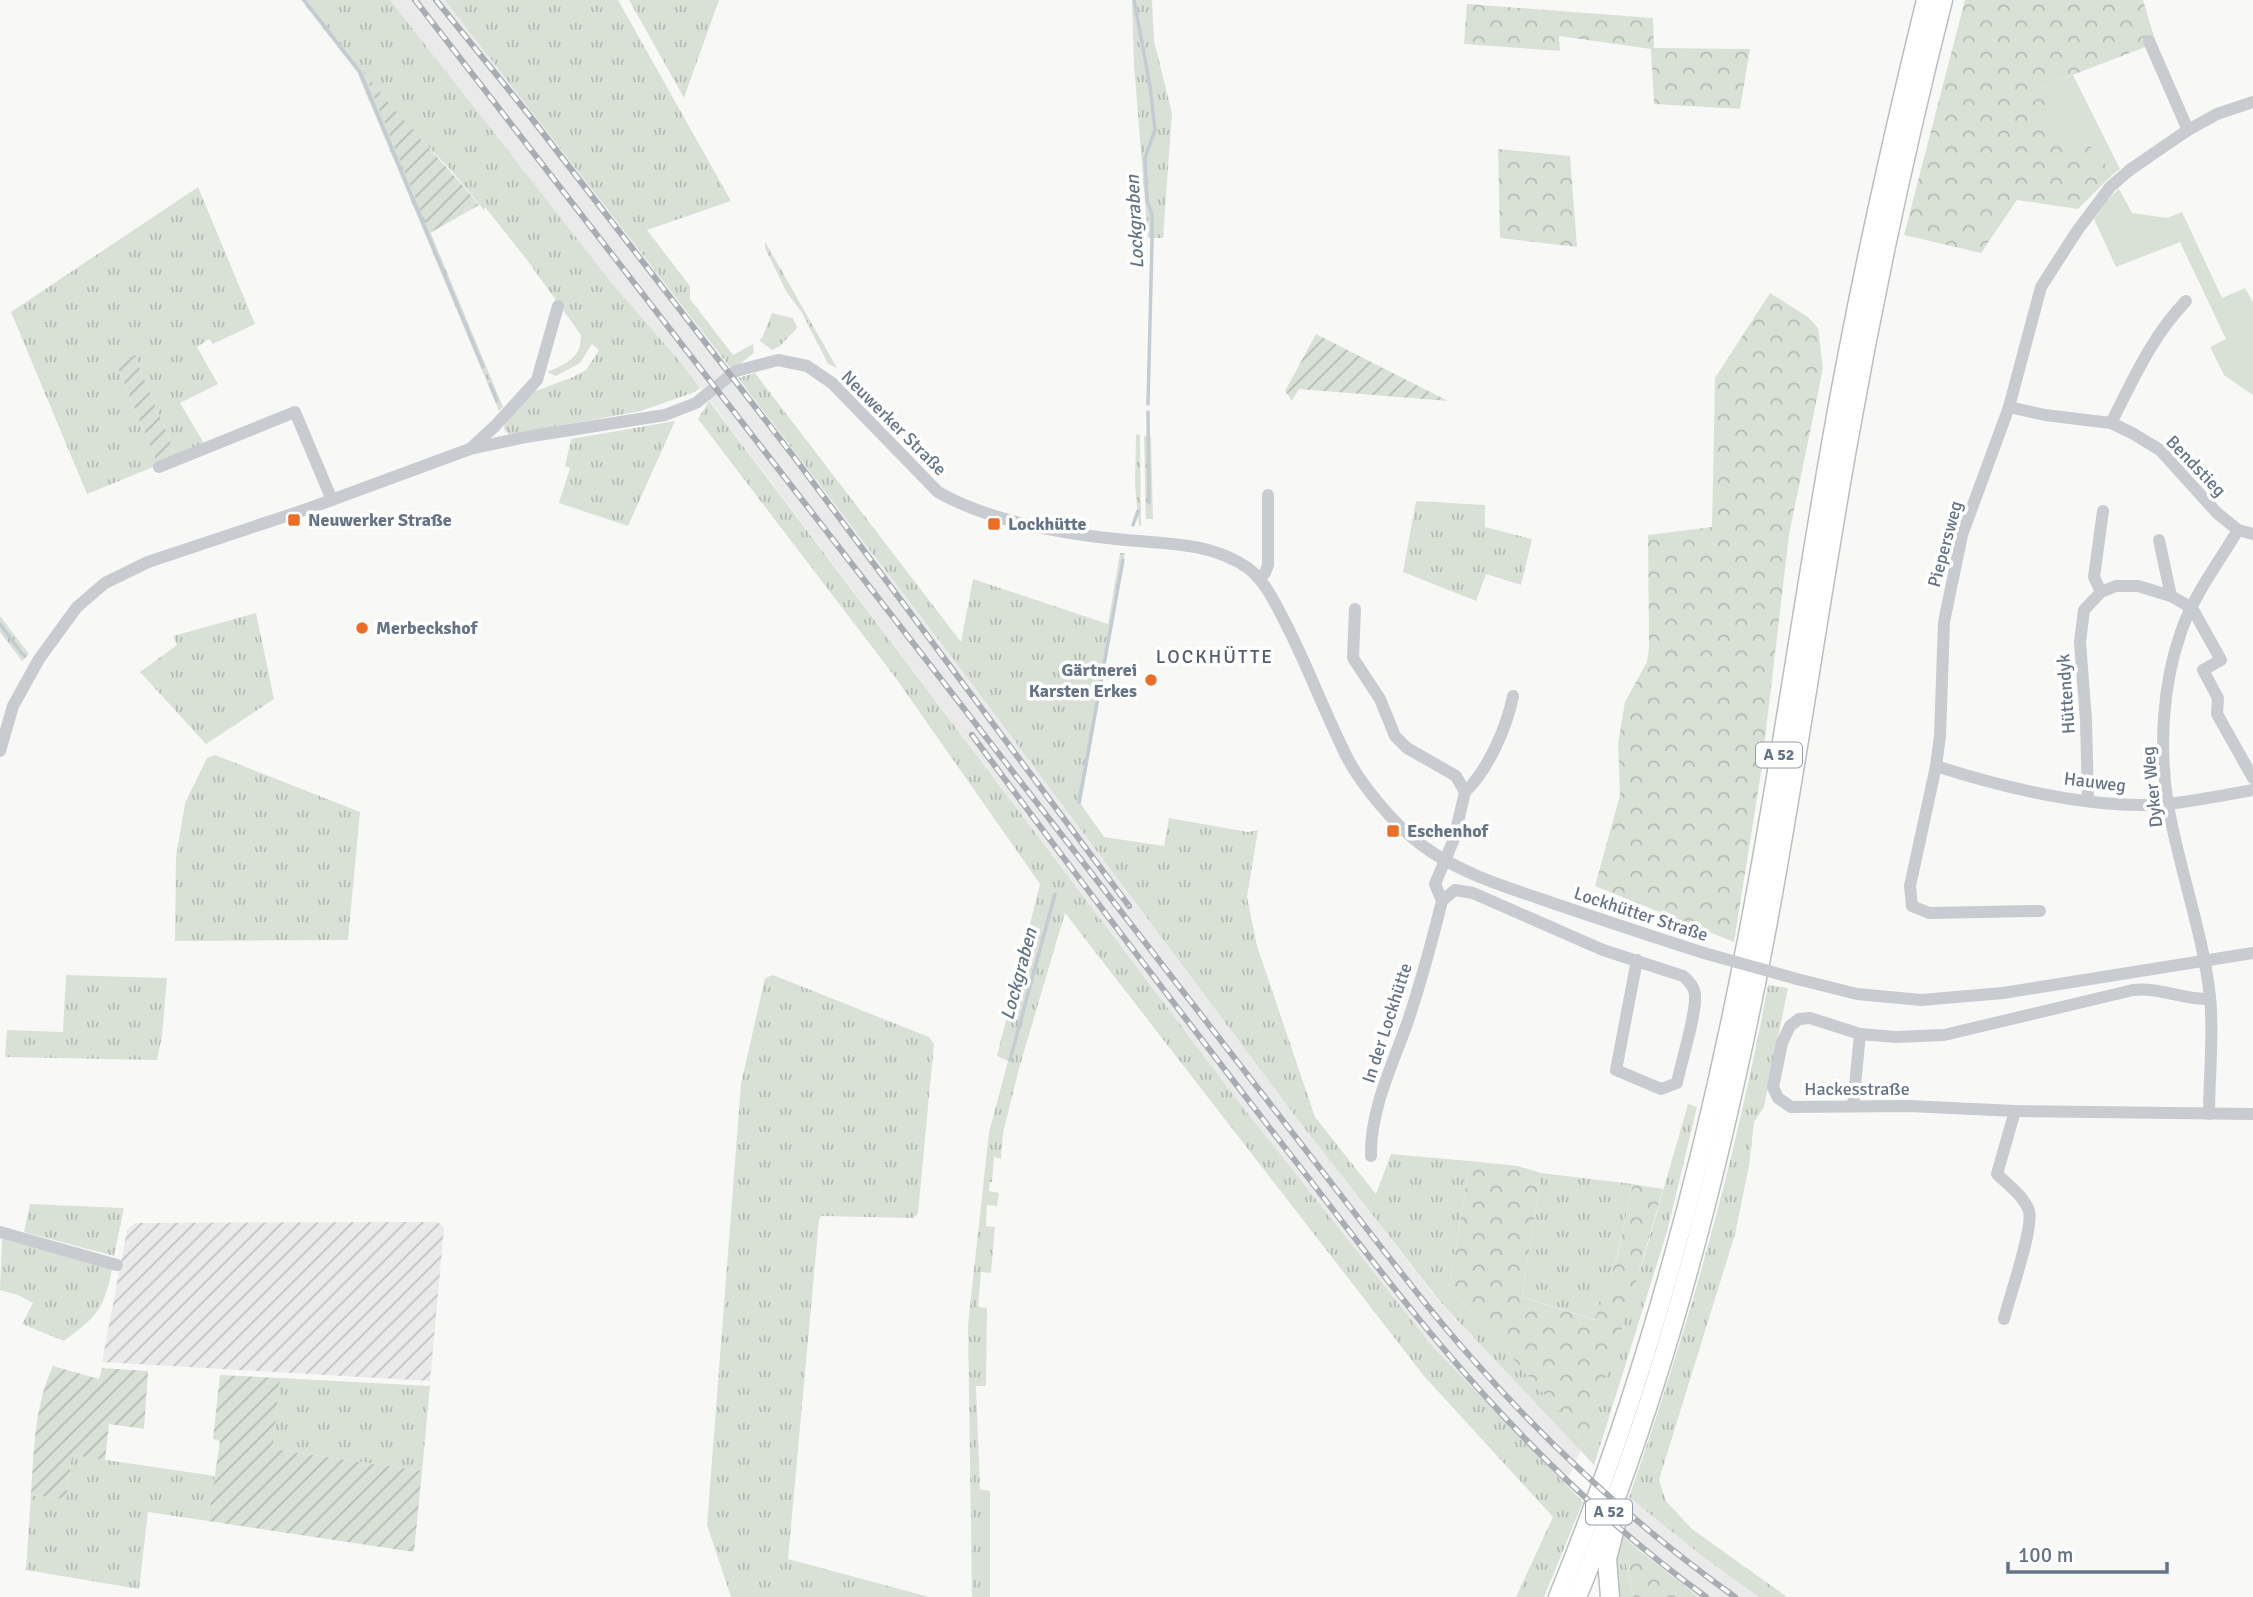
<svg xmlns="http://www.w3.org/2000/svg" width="2253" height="1597" viewBox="0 0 2253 1597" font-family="Signika,sans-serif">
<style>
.built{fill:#e9eae9}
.industrial{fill:url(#industrial-furrows)}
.grass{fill:url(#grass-tufts)}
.forest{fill:url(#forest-crowns)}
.park{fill:#d9e1d7}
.garden{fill:url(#garden-furrows)}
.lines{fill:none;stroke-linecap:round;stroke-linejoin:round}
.stream{stroke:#c3ccd2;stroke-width:3.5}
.highway-casing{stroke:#babdc1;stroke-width:21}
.minor{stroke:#c8cbcf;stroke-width:12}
.highway{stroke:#fff;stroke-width:18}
.rail-casing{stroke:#a8adb4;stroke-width:6}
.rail{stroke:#fff;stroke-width:3.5;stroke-dasharray:10;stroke-linecap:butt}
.minor-bridge{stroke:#c8cbcf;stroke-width:12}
.poi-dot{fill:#ec6d23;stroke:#fff;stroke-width:2.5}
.labels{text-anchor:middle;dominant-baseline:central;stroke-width:7;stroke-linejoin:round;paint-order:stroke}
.shield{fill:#fff;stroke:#949eac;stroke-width:2}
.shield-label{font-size:16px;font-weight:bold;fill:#667488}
.street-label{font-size:18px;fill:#667488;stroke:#fff}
.poi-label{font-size:18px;font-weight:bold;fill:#667488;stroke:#fff;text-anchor:start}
.water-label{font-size:19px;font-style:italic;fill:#627683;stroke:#fff}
.neighbourhood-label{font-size:19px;letter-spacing:2px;fill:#545f6d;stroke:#fff}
</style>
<defs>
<pattern id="industrial-furrows" width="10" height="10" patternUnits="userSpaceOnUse" patternTransform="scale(1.75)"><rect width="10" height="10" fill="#e9eae9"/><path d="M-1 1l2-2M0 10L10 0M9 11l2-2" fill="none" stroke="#c1c2c3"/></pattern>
<pattern id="grass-tufts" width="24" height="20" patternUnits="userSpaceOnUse" patternTransform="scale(1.75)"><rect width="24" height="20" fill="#d9e1d7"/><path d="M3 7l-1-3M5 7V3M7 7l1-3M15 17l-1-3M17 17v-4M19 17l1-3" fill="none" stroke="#b4bbb4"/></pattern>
<pattern id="forest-crowns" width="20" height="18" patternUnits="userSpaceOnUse" patternTransform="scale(1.75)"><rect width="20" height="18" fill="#d9e1d7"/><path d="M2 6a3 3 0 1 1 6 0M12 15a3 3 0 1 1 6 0" fill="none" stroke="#b4bbb4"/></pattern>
<pattern id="garden-furrows" width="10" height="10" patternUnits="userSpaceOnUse" patternTransform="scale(1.75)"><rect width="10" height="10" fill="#d9e1d7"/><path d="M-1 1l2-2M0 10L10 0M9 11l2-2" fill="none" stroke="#b4bbb4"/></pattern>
</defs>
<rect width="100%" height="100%" fill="#f8f9f6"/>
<!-- built -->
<g class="built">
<path d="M390,0H445L458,16L951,656L1295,1116L1441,1304L1581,1450L1565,1485L1433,1347L1238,1101L682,364L611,282Z"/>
<path d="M1629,1497L1702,1556L1759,1597H1699L1617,1532Z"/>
</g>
<!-- industrial -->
<path class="industrial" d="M438,1222L444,1228L430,1381L102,1362L127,1230L135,1223Z"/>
<!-- grass -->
<g class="grass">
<path d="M301,0H390L611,282L682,364L700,388L695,392L641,411L509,435L504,429L505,421L533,392L573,377L586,370L599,350L592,344L580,363L556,376L547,372C566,364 582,357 581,335L527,260L485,207L484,210L450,169L389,107L365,74L503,407L499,411L357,72Z"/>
<path d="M445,0H618L731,201L647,230L690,286V299L733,355L753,344L754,353L732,370Z"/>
<path d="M629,0H719L684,98Z"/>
<path d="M1132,0H1152L1154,41L1172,113L1163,238H1148L1134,65Z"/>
<path d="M198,187L255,324L213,344L209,339L197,347L218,384L180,403L205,445L177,457L134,355L117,366L158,465L87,494L11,312Z"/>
<path d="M765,241L767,245L837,368L828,364L801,311L787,293L765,248Z"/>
<path d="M772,313L793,318L797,328L780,346L772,350L759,340L762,338Z"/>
<path d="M755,373L961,642L973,579L1108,624L1120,553H1125L1081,804L1104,837L1164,846L1169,818L1248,832L1258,830L1247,897L1257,946L1315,1117L1376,1194L1391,1154L1470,1161L1449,1287L1576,1430L1581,1449L1644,1257L1688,1104L1697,1107L1667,1232L1594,1465L1442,1304L1295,1116L951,656L738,378Z"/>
<path d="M709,401L1238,1101L1433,1347L1583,1502L1544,1597H1516L1553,1517L1424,1376L1065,913L1020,1065L1003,1133L1001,1159L994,1157L992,1182H990L989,1191L999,1193L997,1206L987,1205L986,1226L995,1227L991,1273L981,1272L978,1307L987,1308L986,1386H976L980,1489L990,1491V1597H972L968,1325L989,1132L1008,1061L997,1056L1040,884L895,677L698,419Z"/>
<path d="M675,421L628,526L559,503L570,468L565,466L571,439Z"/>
<path d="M1136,434L1140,435L1141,526H1139L1135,485Z"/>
<path d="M1144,436L1151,437L1153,519H1146V527Z"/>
<path d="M1416,501L1485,505V527L1532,539L1521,585L1486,574L1476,601L1403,572Z"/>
<path d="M256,613L274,699L206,744L140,672L177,645L173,636Z"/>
<path d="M0,616L29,654L22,661L0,632Z"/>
<path d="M215,755L360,812L348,940L175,941L176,857L185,803L207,758Z"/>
<path d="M66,975L167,978L162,1036L157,1060L5,1057L7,1030L63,1032Z"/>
<path d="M773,975L929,1037L934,1044L918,1213L913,1218L821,1216L819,1220L788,1559L929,1597H731L707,1525L741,1084L765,978Z"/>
<path d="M1768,985L1788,988L1764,1107L1754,1122L1749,1166L1735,1234L1659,1480L1666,1501L1692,1529L1787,1597H1759L1702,1556L1629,1497C1688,1330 1736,1158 1768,985Z"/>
<path d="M1541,1173L1633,1184L1617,1256L1596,1320L1522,1297Z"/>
<path d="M30,1204L124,1208L114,1256L24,1232Z"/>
<path d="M2,1239L112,1269C104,1310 97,1316 64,1341L22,1324L33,1303L18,1295L0,1290Z"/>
<path d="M280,1378L430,1386L422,1471L273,1449Z"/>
<path d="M72,1455L215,1476L208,1521L148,1512L139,1589L26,1570L31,1495L66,1499Z"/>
<path d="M1619,1533L1633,1545L1625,1561L1634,1597H1617L1613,1571Z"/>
</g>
<!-- forest -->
<g class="forest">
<path d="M1965,0H2143L2156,43L2041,87L2073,141L2091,146L2113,174L2078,209L2017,200L1981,253L1904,235Z"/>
<path d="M1467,4L1653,18L1654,48L1750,49L1740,109L1654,104L1651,49L1559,36L1560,51L1464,44Z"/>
<path d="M1498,149L1570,156L1577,247L1500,238Z"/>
<path d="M1770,293L1808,317L1818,328L1823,368L1789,535L1761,773L1734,942L1595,886L1620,795L1618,743L1625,702L1647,662L1649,648L1648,535L1712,527L1715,378Z"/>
<path d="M1470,1161L1518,1166L1541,1173L1522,1297L1595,1320L1617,1257L1633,1184L1663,1189L1628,1310L1581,1450L1576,1430L1449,1287Z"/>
<path d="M1633,1545L1640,1551L1699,1597H1634L1625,1560Z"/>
</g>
<!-- park -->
<g class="park">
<path d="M2073,75L2120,169L2113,174L2091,146L2073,141L2051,130L2041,87Z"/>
<path d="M2119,189L2132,213L2167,218L2182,212L2222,298L2245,288L2253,302V395L2224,375L2210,347L2226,339L2180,242L2116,267L2094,219L2108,199Z"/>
</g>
<!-- garden -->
<g class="garden">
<path d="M363,70C398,119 442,159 479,205L430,233Z"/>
<path d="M1316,334L1448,401L1299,389L1292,401L1285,391Z"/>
<path d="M134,355L177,457L158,465L117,366Z"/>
<path d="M53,1366L99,1379L102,1368L148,1371L144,1429L109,1424L105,1460L72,1455L66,1499L31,1495C34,1451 34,1406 53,1366Z"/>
<path d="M220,1375L280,1378L273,1449L422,1471L414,1552L208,1521L220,1441L213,1439Z"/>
</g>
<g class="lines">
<!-- stream -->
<g class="stream">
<path d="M304,0L360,72L483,367"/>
<path d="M1134,0L1150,86L1155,130L1145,158L1147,200L1152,215V242L1148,404"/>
<path d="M490,384L497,401"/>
<path d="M1148,412L1149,503"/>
<path d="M1133,525L1138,511"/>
<path d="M0,624L23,655"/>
<path d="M1079,802L1123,560"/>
<path d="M1010,1060L1055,894"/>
</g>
<defs>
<g id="highway">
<path d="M1558,1597C1645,1386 1704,1164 1747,940C1779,775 1802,609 1831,444C1857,295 1890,147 1926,0"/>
<path d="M1577,1597C1664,1389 1720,1169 1763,948C1795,780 1818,611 1848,443C1874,295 1906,146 1943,0"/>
<path d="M1610,1597L1607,1559L1618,1516"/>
</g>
</defs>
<!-- highway casing -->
<use href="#highway" class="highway-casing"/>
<!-- minor -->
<g class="minor">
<path d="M2149,41L2188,130"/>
<path d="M2009,407L2045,415L2111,423L2132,433L2160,450L2217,513L2238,530L2253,534"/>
<path d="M2111,423C2133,380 2152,336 2186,301"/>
<path d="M470,449L495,426L537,380L558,306"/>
<path d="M159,467L295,412L332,500"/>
<path d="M2159,540L2171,596"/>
<path d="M1259,578L1265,573L1268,565V495"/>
<path d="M2101,592L2094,577L2103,511"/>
<path d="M1355,609L1353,658L1380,699L1395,736L1407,748L1456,776L1465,792L1454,839L1435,884L1442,901C1432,941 1421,982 1408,1021C1393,1064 1370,1109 1371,1156"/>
<path d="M0,751L13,706L39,659L77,607L105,583L148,562L310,508L470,449L526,437L665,415L696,403L736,371L778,360L807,366L832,383L938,492C988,521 1059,533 1116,539C1161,544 1209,541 1248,568C1266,582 1276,605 1286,624C1307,665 1323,708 1343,749C1357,781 1395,826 1423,846C1457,871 1499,885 1538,898C1593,917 1648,935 1704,953"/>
<path d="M1936,766C2008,789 2093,810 2168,804C2196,801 2225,795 2253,790"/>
<path d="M1465,792C1488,770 1507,727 1513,696"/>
<path d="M2088,801L2086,720L2080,642L2084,610L2101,592L2116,586H2138L2171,596L2192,608L2221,660L2203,670L2218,698L2217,714L2253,778"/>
<path d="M1442,901L1455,890L1473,893L1603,950L1683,976C1688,980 1694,987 1695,994C1697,1013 1681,1062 1677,1083L1661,1089L1616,1070L1637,960"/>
<path d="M2040,911L1929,913L1912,906L1910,886L1936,766L1940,736L1944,622L1962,535L2009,407L2041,287L2077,231L2110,187L2131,169L2188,130L2217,114L2253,102"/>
<path d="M1797,979L1857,994L1921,1000L2003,993L2253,953"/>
<path d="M2210,999C2184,1000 2160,987 2133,990L1944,1035L1896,1037L1860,1034L1810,1018L1799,1019L1790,1026L1782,1043L1773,1087L1778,1098L1791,1107L1909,1106L2015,1111L2253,1114"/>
<path d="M1853,1106L1860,1034"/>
<path d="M2209,1114C2209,1076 2214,1035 2210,997C2203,932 2179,869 2168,805C2159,749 2162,686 2181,632C2193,596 2219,562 2238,530"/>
<path d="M0,1232L117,1265"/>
<path d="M2004,1319C2009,1298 2034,1228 2029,1211C2024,1196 2008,1185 1997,1174L2015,1111"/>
</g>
<!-- highway -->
<use href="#highway" class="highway"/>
<defs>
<g id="rail">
<path d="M415,0L1384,1251C1412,1286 1438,1321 1468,1354C1547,1444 1637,1527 1735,1597"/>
<path d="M436,0L529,115L794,457L1129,906"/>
<path d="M972,735C1075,874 1180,1012 1286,1149C1340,1218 1392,1289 1449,1355C1525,1444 1611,1528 1706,1597"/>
</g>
</defs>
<!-- rail casing -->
<use href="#rail" class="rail-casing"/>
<!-- rail -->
<use href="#rail" class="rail"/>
<!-- minor-bridge -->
<path class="minor-bridge" d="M1704,953L1797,979"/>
</g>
<!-- markers -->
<g class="poi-dot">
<rect x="287" y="513" width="14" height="14" rx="3.5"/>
<rect x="987" y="517" width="14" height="14" rx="3.5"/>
<circle cx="362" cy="628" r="7"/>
<circle cx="1151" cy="680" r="7"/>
<rect x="1386" y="824" width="14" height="14" rx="3.5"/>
</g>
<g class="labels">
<!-- shield labels -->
<g class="shield">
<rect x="1756" y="742.5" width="46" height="25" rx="5"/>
<rect x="1586" y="1499.5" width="46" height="25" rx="5"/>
</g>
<g class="shield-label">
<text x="1779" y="755">A 52</text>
<text x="1609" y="1512">A 52</text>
</g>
<!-- street labels -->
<g class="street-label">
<text transform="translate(894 423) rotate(45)">Neuwerker Straße</text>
<text transform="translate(2196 466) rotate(46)">Bendstieg</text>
<text transform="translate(1945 544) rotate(-75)">Piepersweg</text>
<text transform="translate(2066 694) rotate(-94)">Hüttendyk</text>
<text transform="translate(2095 782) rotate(7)">Hauweg</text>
<text transform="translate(2152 787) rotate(-96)">Dyker Weg</text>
<text transform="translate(1641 914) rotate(18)">Lockhütter Straße</text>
<text transform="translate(1387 1023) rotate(-72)">In der Lockhütte</text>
<text x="1857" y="1089">Hackesstraße</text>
</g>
<!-- poi labels -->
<g class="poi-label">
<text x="308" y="520">Neuwerker Straße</text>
<text x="1008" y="524">Lockhütte</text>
<text x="376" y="628">Merbeckshof</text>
<text x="1137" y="670" text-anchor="end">Gärtnerei<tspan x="1137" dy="21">Karsten Erkes</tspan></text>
<text x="1407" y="831">Eschenhof</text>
</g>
<!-- water labels -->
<g class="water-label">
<text transform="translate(1135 222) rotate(-93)">Lockgraben</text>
<text transform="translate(1019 974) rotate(-75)">Lockgraben</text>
</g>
<!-- neighbourhood labels -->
<g class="neighbourhood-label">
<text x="1215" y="657">LOCKHÜTTE</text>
</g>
</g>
<!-- scale -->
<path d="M2008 1562v10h159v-10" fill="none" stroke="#667488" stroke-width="3.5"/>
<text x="2018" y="1562" font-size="21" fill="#667488" stroke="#ffffff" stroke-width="5" paint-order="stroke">100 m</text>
</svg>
